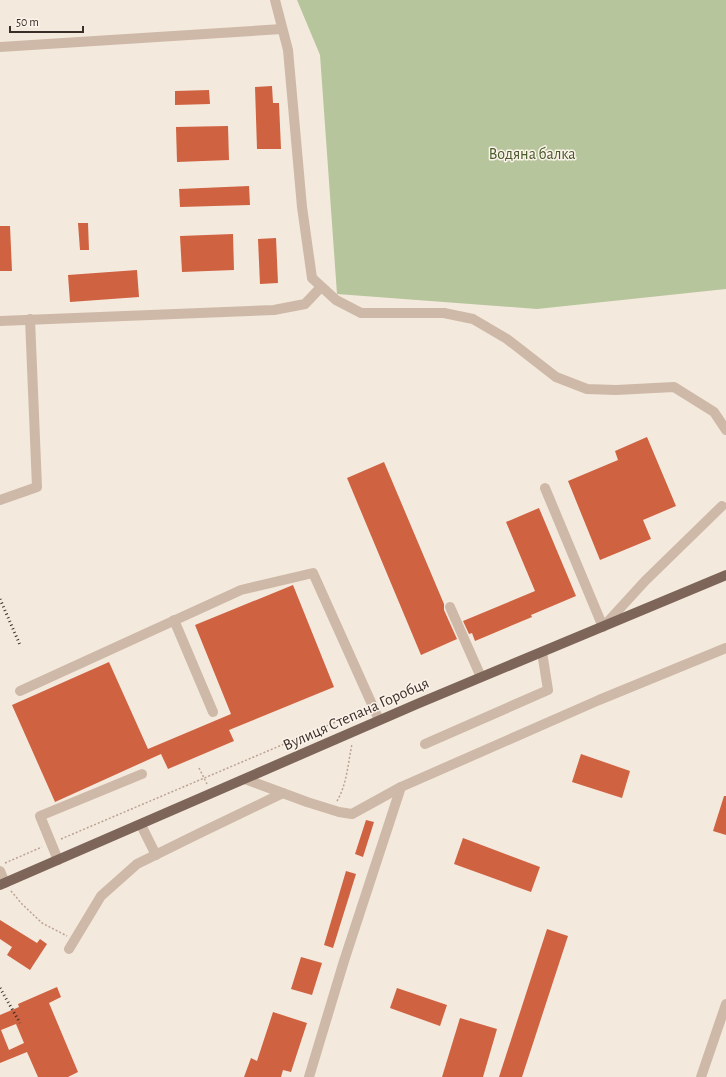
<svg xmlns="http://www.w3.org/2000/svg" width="726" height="1077" viewBox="0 0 726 1077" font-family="'Alegreya Sans',sans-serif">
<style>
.green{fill:#b7c59c}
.building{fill:#cf6241;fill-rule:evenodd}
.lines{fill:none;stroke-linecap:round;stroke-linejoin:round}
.path{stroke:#baa392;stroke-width:1.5;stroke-dasharray:2 2;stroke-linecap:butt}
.minor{stroke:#ceb9a8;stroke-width:10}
.major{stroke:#7d6559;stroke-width:10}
.rail{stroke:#3a2e29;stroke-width:3;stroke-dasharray:1 3;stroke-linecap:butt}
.labels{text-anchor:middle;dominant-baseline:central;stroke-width:3;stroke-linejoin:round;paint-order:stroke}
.park-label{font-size:16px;fill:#495a2a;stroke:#fbf3ea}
.street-label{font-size:16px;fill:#3a2e29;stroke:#fbf3ea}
</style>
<rect width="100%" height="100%" fill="#f4e9dd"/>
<!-- green -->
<path class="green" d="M297,0H726V289L537,309L337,294L320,55Z"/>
<!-- building -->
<g class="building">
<path d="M272,86L273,103H279L281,149H257L255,87Z"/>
<path d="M209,90L210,104L175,105V91Z"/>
<path d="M228,126L229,160L177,162L176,127Z"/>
<path d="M249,186L250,205L180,207L179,189Z"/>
<path d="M78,223H88L89,250H80Z"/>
<path d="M0,226H10L12,271H0Z"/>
<path d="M233,234L234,270L182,272L180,236Z"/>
<path d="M276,238L278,283L260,284L258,239Z"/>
<path d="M137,270L139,297L70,302L68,275Z"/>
<path d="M647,437L676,506L643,520L651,539L600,560L568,481L618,460L615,451Z"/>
<path d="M384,462L444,604V610L457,639L421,655L347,478Z"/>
<path d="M539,508L576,596L531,615L532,617L475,641L472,633L469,634L463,621L535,591L506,522Z"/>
<path d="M293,585L334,687L229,730L234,741L168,769L161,754L55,802L12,705L109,662L148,749L231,714L195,625Z"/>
<path d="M581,754L630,771L622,798L572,782Z"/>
<path d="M724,796H726V835L713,831Z"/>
<path d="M366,820L374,822L363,857L355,854Z"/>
<path d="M463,838L540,867L531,892L454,864Z"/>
<path d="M346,871L356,874L333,948L324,945Z"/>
<path d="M0,920L37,943L40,939L47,944L30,970L7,955L12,947L0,939Z"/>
<path d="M547,929L568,936L522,1077H499Z"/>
<path d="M301,957L322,963L312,995L291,989Z"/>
<path d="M57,987L61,997L49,1003L78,1072L68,1077H38L27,1052L0,1063V1015L19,1007L18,1004ZM16,1024L24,1043L9,1050L1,1030Z"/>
<path d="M397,988L447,1005L440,1026L390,1008Z"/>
<path d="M273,1012L307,1023L291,1072L283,1070L281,1077H244L251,1058L257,1061Z"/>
<path d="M460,1018L497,1029L483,1077H442Z"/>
</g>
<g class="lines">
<!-- path -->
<g class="path">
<path d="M199,768L207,784"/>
<path d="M337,801C347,784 348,763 352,744"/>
<path d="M61,839L364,710"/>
<path d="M5,863L42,847"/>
<path d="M11,891L22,904L42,923L67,936"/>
</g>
<!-- minor -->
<g class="minor">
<path d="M275,0L288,50L302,207L312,278L336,300L361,313H444L473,319L507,339L556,377L587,389L616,390L674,387L714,412L726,430"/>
<path d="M0,47L282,29"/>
<path d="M0,321L274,310L305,304L321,287"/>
<path d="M545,488L603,627L645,581L722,506"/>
<path d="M0,500L37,487L30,319"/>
<path d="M450,607L481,677"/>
<path d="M174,620L213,712"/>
<path d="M20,691L241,590L313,573L379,720"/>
<path d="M425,744L548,690L542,652"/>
<path d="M245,779L307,802L339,812L352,814L401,787"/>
<path d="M141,825L156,855"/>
<path d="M58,860L40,816L142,774"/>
<path d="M0,871L5,883"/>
<path d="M69,949L101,896L137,864L202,832L283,793"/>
<path d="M309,1077L344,961L401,787L599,700L726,648"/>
<path d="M701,1077L726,1004"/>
</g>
<!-- major -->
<path class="major" d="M0,885L417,704L726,575"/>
<!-- rail -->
<g class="rail">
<path d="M0,599L20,645"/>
<path d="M0,988L20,1023"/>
</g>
</g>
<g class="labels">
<!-- park labels -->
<g class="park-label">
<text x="532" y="154">Водяна балка</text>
</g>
<!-- street labels -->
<g class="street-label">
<text transform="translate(356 714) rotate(-24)">Вулиця Степана Горобця</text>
</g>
</g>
<!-- scale -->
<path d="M10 26v6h73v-6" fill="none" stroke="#3a2e29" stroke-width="2"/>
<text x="16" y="26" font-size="12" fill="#3a2e29" stroke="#fbf3ea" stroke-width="3" paint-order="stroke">50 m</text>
</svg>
